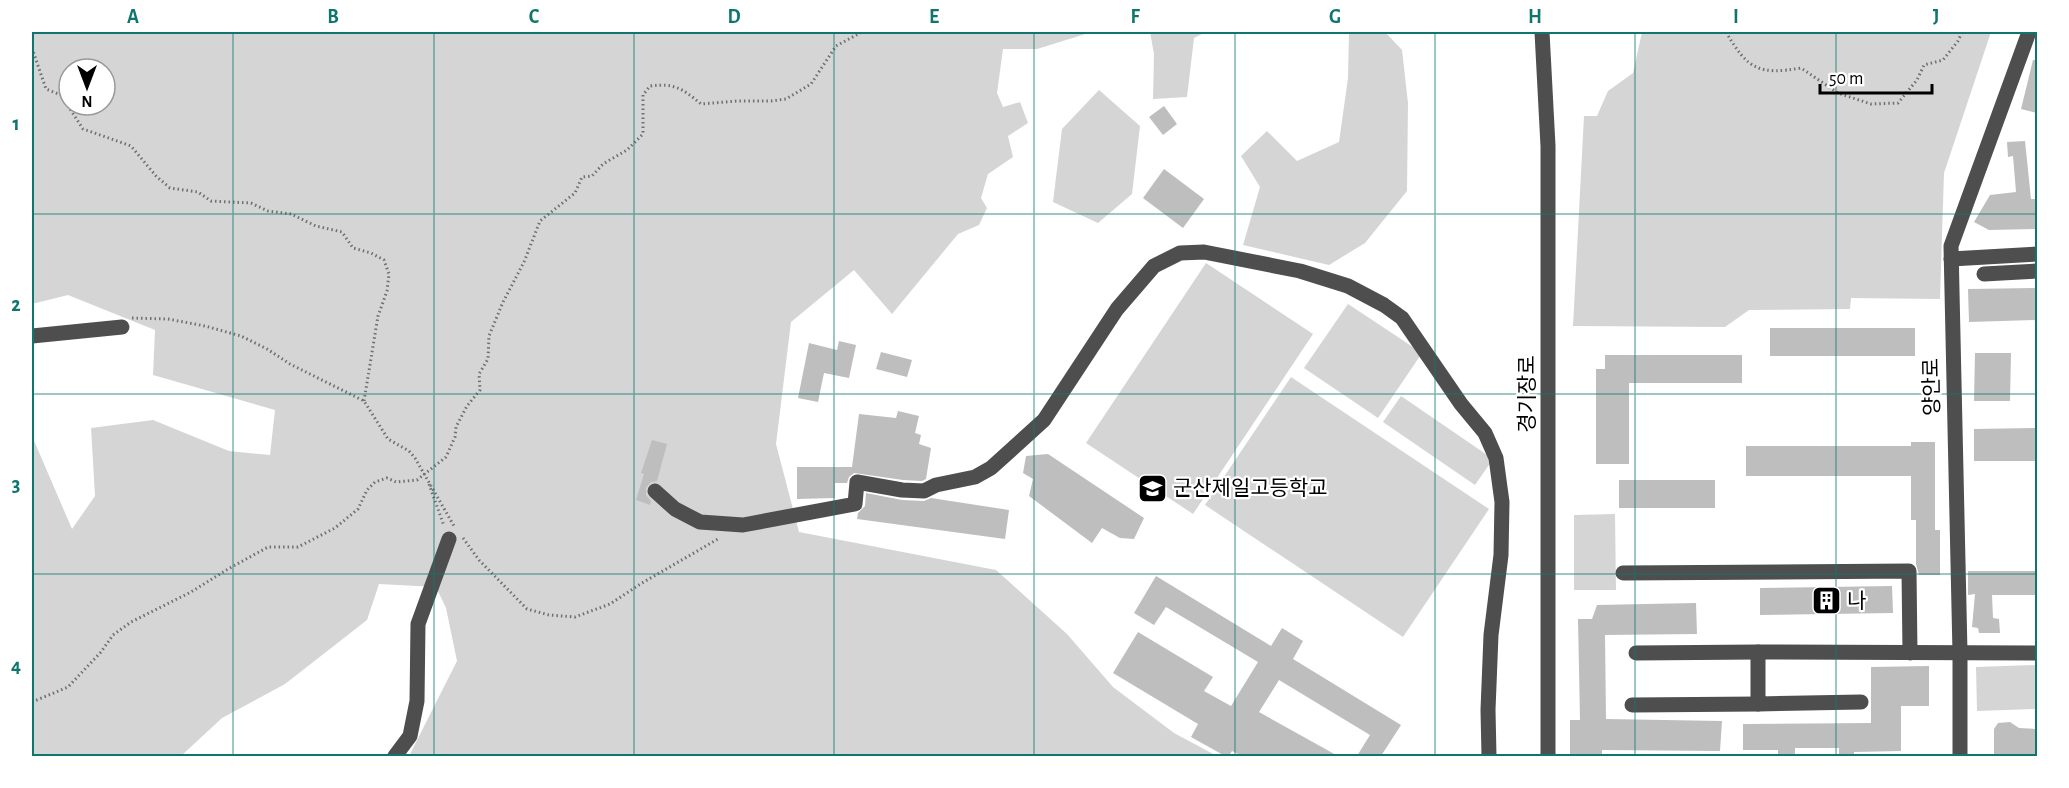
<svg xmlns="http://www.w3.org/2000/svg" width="2069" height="788" viewBox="0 0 2069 788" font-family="'Alegreya Sans','Noto Sans KR',sans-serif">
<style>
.green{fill:#d5d5d5;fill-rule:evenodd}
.building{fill:#bebebe}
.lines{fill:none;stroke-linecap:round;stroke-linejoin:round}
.path{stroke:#707070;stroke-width:3;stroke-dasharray:1.5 3;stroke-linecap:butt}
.minor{stroke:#4e4e4e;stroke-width:15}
.grid{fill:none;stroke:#0f766e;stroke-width:1.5;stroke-opacity:0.55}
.labels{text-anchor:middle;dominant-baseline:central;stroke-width:4.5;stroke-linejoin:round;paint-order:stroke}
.street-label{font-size:21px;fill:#000;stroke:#fff}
.poi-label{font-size:21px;fill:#000;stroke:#fff;text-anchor:start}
.neatline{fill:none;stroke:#0f766e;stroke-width:2}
.grid-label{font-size:20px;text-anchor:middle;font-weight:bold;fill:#0f766e}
</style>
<rect width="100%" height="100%" fill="#fff"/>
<!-- green -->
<g class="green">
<path d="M32,32H1092L1037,49H1003L997,93L1003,107L1020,102L1028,123L1008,136L1013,157L988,174L981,198L987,208L979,225L958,234L892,314L854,270L791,322L776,444L799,532L996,570L1067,634L1113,687L1174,733L1217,756H409L457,661L446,608L436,587L379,584L367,620L285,684L222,718L181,756H32V436L72,529L95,496L91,428L153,420L229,451L270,455L275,410L153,375L155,330L68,295L32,304ZM69,69H105V105H69Z"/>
<path d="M1150,32H1206L1194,38L1187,97L1153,99L1154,54Z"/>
<path d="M1349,32H1385L1402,50L1408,103L1407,191L1365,243L1329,265L1243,245L1260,187L1241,156L1267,131L1297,161L1339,142L1348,78Z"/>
<path d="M1642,32H1991L1944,173L1940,299L1851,298L1850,309L1749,310L1725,327L1573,326L1584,116H1597L1608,91L1633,73Z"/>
<path d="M1099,90L1140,126L1132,194L1098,223L1053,202L1062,129Z"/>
<path d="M1206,263L1313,334L1193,514L1086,443Z"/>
<path d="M1348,304L1422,353L1378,418L1304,368Z"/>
<path d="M1291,377L1489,509L1403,637L1205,505Z"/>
<path d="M1401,396L1493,459L1475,485L1383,422Z"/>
<path d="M1615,514L1616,590H1574V515Z"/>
<path d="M2037,665V709L1977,711L1976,667Z"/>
</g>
<!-- building -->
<g class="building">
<path d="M2033,60H2037V113L2021,109Z"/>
<path d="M1164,106L1177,124L1163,135L1149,117Z"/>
<path d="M2025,141L2031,199H2037V229L1989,230L1974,222L1990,195L2016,192L2013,156L2008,157L2007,142Z"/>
<path d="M1164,169L1204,199L1183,228L1143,198Z"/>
<path d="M2037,288V320L1969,322L1968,289Z"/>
<rect x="1770" y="328" width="145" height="28"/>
<path d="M839,341L856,345L849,378L824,373L818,402L798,398L809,343L837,350Z"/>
<path d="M881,352L912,360L907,377L876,369Z"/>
<path d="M1975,353H2011L2010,401H1974Z"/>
<path d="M1605,355H1742V383H1629V464H1596V369H1605Z"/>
<path d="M898,411L919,416L915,433L921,435L919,444L931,448L926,479L922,481L903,480L854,473L849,477L847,483H835V498L797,499V467H852L859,414L896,418Z"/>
<path d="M2037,428V461H1974V429Z"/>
<path d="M652,440L667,444L657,481L651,482L646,488V495L651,501L650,505L636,500L644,474L641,473Z"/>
<path d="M1911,442H1935V530H1940V575H1919L1916,564V520H1911V476H1746V446H1911Z"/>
<path d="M1048,454L1144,518L1134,539L1120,538L1102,528L1092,543L1029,496L1033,479L1023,473L1026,456Z"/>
<rect x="1619" y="480" width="96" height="28"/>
<path d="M866,493L902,500L924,501L931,498L1009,510L1005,539L857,519L858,513L865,506Z"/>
<path d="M1968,571H2037V595H1992L1993,618L1999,619L2000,633H1979L1978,628L1972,627L1975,594L1968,595Z"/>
<path d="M1156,576L1271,646L1282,628L1303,641L1293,659L1401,725L1381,756H1357L1370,735L1279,680L1259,712L1338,756H1242L1232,751L1229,756H1225L1191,737L1198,724L1113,673L1138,632L1213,677L1204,691L1231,706L1258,662L1166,607L1154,625L1134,613Z"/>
<path d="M1892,586L1893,613L1760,615V588Z"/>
<path d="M1696,603L1697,634L1605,635L1606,719L1722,721L1720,751L1602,750V756H1570V720H1580L1578,619H1592L1597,605Z"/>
<path d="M1929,666V706H1901V751L1854,752V754H1839V748H1795V755L1778,756V750H1743V724L1871,723V667Z"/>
<path d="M2010,722L2019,728L2037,729V756H1994V729L1998,723Z"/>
</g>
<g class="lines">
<!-- path -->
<g class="path">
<path d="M1726,32C1748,70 1759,75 1801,68L1838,93L1871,104L1898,103L1917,80L1924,65L1943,60L1958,41L1962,32"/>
<path d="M32,48L46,89L61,95L83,129L131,146L156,176L170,188L198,192L211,201L251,203L268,211L291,214L316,226L342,232L353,248L371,253L384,260L389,274L387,291L378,316L364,401"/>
<path d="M132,318L168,319L205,326L241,336L267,349L290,364L364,401L388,439L409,451L415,458L454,526"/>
<path d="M429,484L444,526"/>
<path d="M463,538L479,560L527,609L549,615L575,617L610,604L642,583L718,539"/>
<path d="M32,702L68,687L101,652L113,635L131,622L191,592L228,569L268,547H298L335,528L358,509L367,490L375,482L387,478L396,482L417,480L446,457L455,437L456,427L467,406L480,390L479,374L488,359L489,336L503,302L524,262L540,221L575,193L582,177L592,176L603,164L627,150L643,134V95L650,86C674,83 682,88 701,104L737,101H771L786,99L811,84L836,46L862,32"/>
</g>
<!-- minor -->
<g class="minor">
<path d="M1542,32L1548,146V756"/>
<path d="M1951,259L2038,254"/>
<path d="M1984,274L2038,271"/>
<path d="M32,336L122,327"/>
<path d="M655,491L675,509L700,522L743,525L855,504L857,482L902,490L924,491L936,485L975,477L991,468L1044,420L1117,309L1154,266L1180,253L1204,252L1300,271L1348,286L1384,305L1402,318L1461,404L1485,433L1496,458L1502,502L1501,555L1491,635L1488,710L1489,756"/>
<path d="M1623,573L1909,571L1910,653"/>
<path d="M1636,653L1758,652"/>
<path d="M1861,702L1758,704V652L2038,653"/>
<path d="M1632,705L1758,704"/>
<path d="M395,756L410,736L417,701L418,624L449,539"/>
<path d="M1960,756V653L1951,246L2029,32"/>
</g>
</g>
<!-- grid -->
<path class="grid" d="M233,32V756M434,32V756M634,32V756M834,32V756M1034,32V756M1235,32V756M1435,32V756M1635,32V756M1836,32V756M32,214H2038M32,394H2038M32,574H2038"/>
<!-- icons -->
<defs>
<symbol id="school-square" viewBox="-11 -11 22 22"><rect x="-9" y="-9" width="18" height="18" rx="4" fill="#000" stroke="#fff"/><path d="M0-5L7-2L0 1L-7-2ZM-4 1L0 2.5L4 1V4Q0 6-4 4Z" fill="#fff"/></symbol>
<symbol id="building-square" viewBox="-11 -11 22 22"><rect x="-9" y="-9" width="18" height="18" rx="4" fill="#000" stroke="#fff"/><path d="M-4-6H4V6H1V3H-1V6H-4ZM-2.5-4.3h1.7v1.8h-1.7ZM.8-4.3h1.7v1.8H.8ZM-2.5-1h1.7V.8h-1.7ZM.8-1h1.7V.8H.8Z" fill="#fff"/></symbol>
</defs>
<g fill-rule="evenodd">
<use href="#school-square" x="1136" y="472" width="33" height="33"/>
<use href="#building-square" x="1810" y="584" width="33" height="33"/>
</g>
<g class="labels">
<!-- street labels -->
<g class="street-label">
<text transform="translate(1932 387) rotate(-91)">양안로</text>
<text transform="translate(1527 394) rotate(-90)">경기장로</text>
</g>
<!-- poi labels -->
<g class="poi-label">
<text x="1173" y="488">군산제일고등학교</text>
<text x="1847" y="601">나</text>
</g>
</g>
<!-- border -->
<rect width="2069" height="788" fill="none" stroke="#ffffff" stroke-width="66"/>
<!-- north arrow -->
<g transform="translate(87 87) rotate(180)"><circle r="28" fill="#ffffff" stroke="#999999" stroke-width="1.5"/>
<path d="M0-4.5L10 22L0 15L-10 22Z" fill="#000000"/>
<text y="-9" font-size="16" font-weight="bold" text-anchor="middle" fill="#000000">N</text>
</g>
<!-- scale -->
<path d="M1820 84v9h112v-9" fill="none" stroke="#000000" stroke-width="3"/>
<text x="1829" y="84" font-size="18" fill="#000000" stroke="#ffffff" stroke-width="4.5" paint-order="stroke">50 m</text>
<rect x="33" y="33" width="2003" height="722" class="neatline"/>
<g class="grid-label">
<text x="133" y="23">A</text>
<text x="333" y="23">B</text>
<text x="534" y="23">C</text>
<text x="734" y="23">D</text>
<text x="934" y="23">E</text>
<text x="1135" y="23">F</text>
<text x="1335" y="23">G</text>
<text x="1535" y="23">H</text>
<text x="1736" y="23">I</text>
<text x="1936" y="23">J</text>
<text x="16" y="130">1</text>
<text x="16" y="311">2</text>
<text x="16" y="491">3</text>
<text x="16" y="672">4</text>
</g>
</svg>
